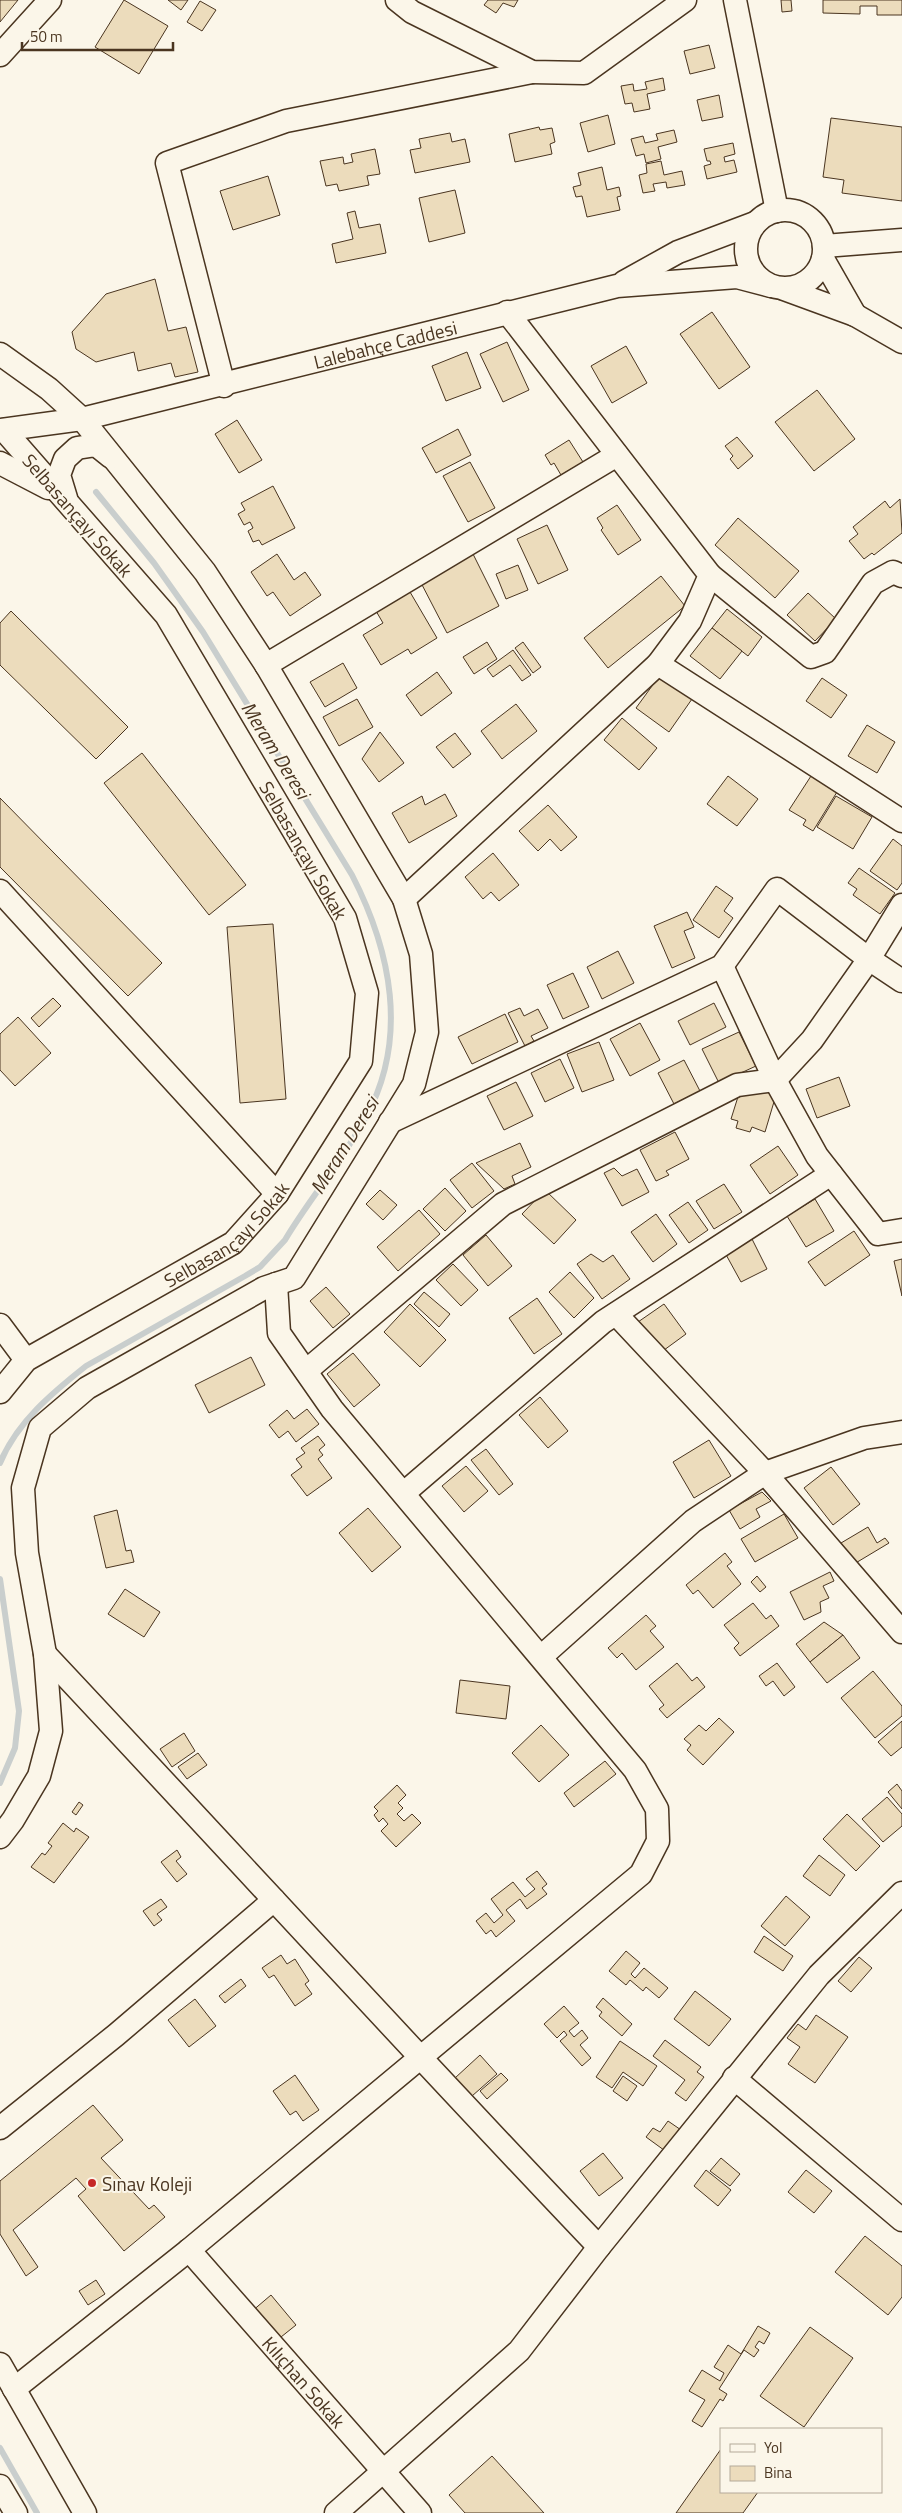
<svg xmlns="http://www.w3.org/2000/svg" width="902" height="2513" viewBox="0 0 902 2513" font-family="'Titillium Web',sans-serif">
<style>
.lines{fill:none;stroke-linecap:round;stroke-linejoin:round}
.stream{stroke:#c9cecd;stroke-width:6}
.building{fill:#ecdcbc;stroke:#4a3520}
.minor-casing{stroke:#4a3520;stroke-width:25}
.minor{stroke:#fbf6e9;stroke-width:22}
.poi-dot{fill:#c62828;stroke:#fbf6e9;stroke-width:2}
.labels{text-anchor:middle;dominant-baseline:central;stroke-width:4;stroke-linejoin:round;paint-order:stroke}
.street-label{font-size:19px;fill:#4a3520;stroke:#fbf6e9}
.poi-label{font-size:19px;fill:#4a3520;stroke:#fbf6e9;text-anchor:start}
.water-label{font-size:20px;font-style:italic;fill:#4a3520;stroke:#fbf6e9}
</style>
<rect width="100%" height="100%" fill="#fbf6e9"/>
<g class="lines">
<!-- stream -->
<g class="stream">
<path d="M0,1463C17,1422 52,1393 86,1366L245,1276L260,1267L285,1240C310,1198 343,1160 366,1117C409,1038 391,951 352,875L203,632L154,563L96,492"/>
<path d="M0,1579L19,1711L15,1748L0,1783"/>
<path d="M0,2448L37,2513"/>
</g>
</g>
<!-- building -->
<g class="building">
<path d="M0,0H18L0,22Z"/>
<path d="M124,0L168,26L139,74L95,47Z"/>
<path d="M168,0H188L181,10Z"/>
<path d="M488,0H518L514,7L503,3L496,13L484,5Z"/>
<path d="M781,0H791L792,11L782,12Z"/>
<path d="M823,0H902V15H877V6H860V14L823,13Z"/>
<path d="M200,1L216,10L202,31L187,22Z"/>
<path d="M709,45L715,68L690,74L684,51Z"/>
<path d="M663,78L665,90L647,94L650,109L634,112L632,103L625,104L621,86L633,84L634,91L647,89L645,82Z"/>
<path d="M719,95L723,117L702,121L697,100Z"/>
<path d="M608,115L615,144L588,152L580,123Z"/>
<path d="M831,118L902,127V201L842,193L844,180L823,177Z"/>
<path d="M539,127L540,130L552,128L555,142L550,144L552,154L515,162L509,134Z"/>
<path d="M674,130L677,142L658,147L661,159L646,163L644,154L636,156L631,139L643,136L645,143L658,140L656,134Z"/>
<path d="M450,133L452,142L465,139L470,162L415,173L410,150L421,148L419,139Z"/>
<path d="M733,143L735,154L724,157L725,162L734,160L737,172L707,179L704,166L711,164L710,161H707L704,149Z"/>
<path d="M375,149L380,174L367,176L369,185L339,191L337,184L326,186L320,161L343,157L344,164L353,162L351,154Z"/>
<path d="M661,161L664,175L682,171L685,185L667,188L666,182L653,184L655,191L643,193L639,175L647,173L646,164Z"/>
<path d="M602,167L607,190L619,187L621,196L617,197L620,210L587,217L582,196L576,197L573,187L581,185L578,173Z"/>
<path d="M268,176L280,215L233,230L220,191Z"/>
<path d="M455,190L465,233L429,242L419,198Z"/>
<path d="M355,211L359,228L380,224L386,253L336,263L332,244L353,239L347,213Z"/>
<path d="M155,279L168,331L186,327L198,372L175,377L171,363L138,371L134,352L96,362L76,349L72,332L106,294Z"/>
<path d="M712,312L750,367L719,389L680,334Z"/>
<path d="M507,342L529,390L503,402L480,354Z"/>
<path d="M626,346L647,383L612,403L591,366Z"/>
<path d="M467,352L481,388L446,401L432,366Z"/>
<path d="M817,390L855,439L814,471L775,422Z"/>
<path d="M237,420L262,460L239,473L215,434Z"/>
<path d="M458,429L471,455L436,473L422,448Z"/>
<path d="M737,437L753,456L738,469L730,459L733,456L725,446Z"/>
<path d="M569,440L583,462L561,475L554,463L551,465L545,455Z"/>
<path d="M470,462L495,508L468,522L443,476Z"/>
<path d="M273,486L295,528L262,545L259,540L253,542L248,531L253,528L250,522L244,525L238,514L245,510L241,503Z"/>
<path d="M900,499L902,533L874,555L872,553L864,559L849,541L858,534L853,527L885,501L890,508Z"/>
<path d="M617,505L641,540L618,555L601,530L603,528L597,518Z"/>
<path d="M738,518L799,571L775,598L715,545Z"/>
<path d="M547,525L568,570L538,584L517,539Z"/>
<path d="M472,552L499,606L447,633L419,579Z"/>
<path d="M277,554L294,580L305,572L321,595L290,616L273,592L267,596L251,572Z"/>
<path d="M518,565L528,590L506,599L496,574Z"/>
<path d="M661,576L685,606L608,668L584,638Z"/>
<path d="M410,592L437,638L411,654L408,649L381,665L363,635L383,623L376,611Z"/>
<path d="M808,593L836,619L815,641L787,615Z"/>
<path d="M727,609L762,637L748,656L712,628Z"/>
<path d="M11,611L128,727L96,759L0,665V623Z"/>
<path d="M712,628L742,651L720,679L690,656Z"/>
<path d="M487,642L497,659L474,674L463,657Z"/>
<path d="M523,642L541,667L533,673L515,648Z"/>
<path d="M513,650L531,675L522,681L510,665L493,677L487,669Z"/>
<path d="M343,663L357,688L325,707L310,682Z"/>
<path d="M437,672L452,693L421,716L406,695Z"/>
<path d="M660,675L692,699L669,732L636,708Z"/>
<path d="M822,678L847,695L831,718L806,701Z"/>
<path d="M357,699L373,727L339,746L323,717Z"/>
<path d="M516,704L537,731L502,759L481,731Z"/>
<path d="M622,718L657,748L639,770L604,740Z"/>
<path d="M867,725L895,742L877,773L848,756Z"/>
<path d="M380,732L404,763L379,782L362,759Z"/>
<path d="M455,733L471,754L453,768L436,747Z"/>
<path d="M142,753L246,885L209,915L104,783Z"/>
<path d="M728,776L758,799L737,826L707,804Z"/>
<path d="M811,776L837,792L813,831L803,825L806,820L789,810Z"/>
<path d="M445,794L457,816L409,843L392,813L422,796L425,805Z"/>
<path d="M836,796L872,817L853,849L817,827Z"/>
<path d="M0,798L162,963L128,996L0,867Z"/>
<path d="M548,805L577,837L561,851L550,839L538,851L519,831Z"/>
<path d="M893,839L902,846V883L897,890L870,871Z"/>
<path d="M493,853L519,885L499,901L491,892L483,899L465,877Z"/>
<path d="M859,868L895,893L880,914L853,895L857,889L848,883Z"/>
<path d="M716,886L733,898L724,911L733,918L719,938L693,920Z"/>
<path d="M687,912L694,927L684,931L695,958L672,968L654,926Z"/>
<path d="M273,924L286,1099L240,1103L227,927Z"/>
<path d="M618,951L634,983L602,999L587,967Z"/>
<path d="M573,973L589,1007L563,1019L547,985Z"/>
<path d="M53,998L61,1006L39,1027L31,1018Z"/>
<path d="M714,1003L726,1027L690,1045L678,1021Z"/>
<path d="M520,1008L524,1016L538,1009L548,1028L531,1036L534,1041L525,1046L508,1013Z"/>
<path d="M505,1014L518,1042L472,1064L458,1037Z"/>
<path d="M18,1017L51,1053L15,1086L0,1070V1034Z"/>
<path d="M640,1023L660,1060L630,1076L610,1039Z"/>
<path d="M739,1032L756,1066L719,1083L702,1049Z"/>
<path d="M599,1042L614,1080L582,1092L567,1054Z"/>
<path d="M560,1059L574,1088L545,1102L531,1073Z"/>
<path d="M684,1060L700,1091L674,1104L658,1073Z"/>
<path d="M839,1077L850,1106L817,1118L806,1089Z"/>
<path d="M516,1082L533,1116L504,1130L487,1096Z"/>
<path d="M742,1084L776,1095L765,1132L752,1127L750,1132L736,1128L738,1121L731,1119Z"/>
<path d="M675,1132L689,1159L666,1171L669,1175L656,1181L640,1150Z"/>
<path d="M520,1143L531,1167L512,1176L515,1184L504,1189L476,1163Z"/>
<path d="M778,1146L798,1175L770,1194L750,1165Z"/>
<path d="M472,1163L494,1191L472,1208L450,1180Z"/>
<path d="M614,1168L622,1176L637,1169L649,1192L622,1206L604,1173Z"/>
<path d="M724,1184L742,1212L714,1229L696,1201Z"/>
<path d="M445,1188L466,1211L445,1231L423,1209Z"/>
<path d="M380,1190L397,1205L383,1220L366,1204Z"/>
<path d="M545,1190L576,1220L554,1244L522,1214Z"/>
<path d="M815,1199L834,1231L806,1247L787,1216Z"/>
<path d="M688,1202L708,1230L689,1243L669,1215Z"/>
<path d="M419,1210L440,1234L398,1271L377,1247Z"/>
<path d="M656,1214L677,1244L653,1262L631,1232Z"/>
<path d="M854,1231L870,1255L825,1286L808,1262Z"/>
<path d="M486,1235L512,1266L488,1286L463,1255Z"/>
<path d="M751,1237L767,1269L741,1282L724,1251Z"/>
<path d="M591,1254L603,1262L613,1255L630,1279L602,1299L577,1264Z"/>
<path d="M902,1259V1296L894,1261Z"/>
<path d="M453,1264L478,1290L461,1306L436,1280Z"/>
<path d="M570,1272L594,1298L574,1318L549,1292Z"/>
<path d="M326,1287L350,1314L333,1328L310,1301Z"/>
<path d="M424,1292L450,1314L439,1327L414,1304Z"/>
<path d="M537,1298L562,1334L534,1354L509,1318Z"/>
<path d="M410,1304L446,1340L420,1367L384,1332Z"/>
<path d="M664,1304L686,1334L660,1353L638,1322Z"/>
<path d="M353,1353L380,1385L354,1407L327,1374Z"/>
<path d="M251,1357L265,1385L209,1413L195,1385Z"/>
<path d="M540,1397L568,1431L548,1448L519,1415Z"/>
<path d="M307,1409L319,1424L296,1442L288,1431L279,1438L269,1425L287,1410L294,1419Z"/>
<path d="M318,1436L325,1445L319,1450L323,1455L318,1459L332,1478L307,1496L291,1475L302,1467L296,1459L305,1453L301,1448Z"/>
<path d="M709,1440L731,1476L694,1498L673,1462Z"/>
<path d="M486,1449L513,1484L499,1495L471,1460Z"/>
<path d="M466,1466L488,1491L464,1512L442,1486Z"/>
<path d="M831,1467L860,1504L833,1525L804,1488Z"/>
<path d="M762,1492L771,1501L756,1509L760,1517L740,1529L729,1510Z"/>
<path d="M368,1508L401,1547L372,1572L339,1533Z"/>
<path d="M117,1510L126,1551L131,1550L134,1562L106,1568L94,1516Z"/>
<path d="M784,1514L798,1538L755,1562L741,1539Z"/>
<path d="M868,1527L877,1543L885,1538L889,1543L854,1564L841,1543Z"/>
<path d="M725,1553L732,1562L727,1566L741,1584L713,1608L698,1590L693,1594L686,1585Z"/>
<path d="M830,1572L834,1581L823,1586L829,1598L820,1602L821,1612L804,1620L790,1592Z"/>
<path d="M757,1576L766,1587L760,1592L751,1582Z"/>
<path d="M125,1589L160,1612L144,1637L108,1614Z"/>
<path d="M753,1603L766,1619L771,1615L779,1626L740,1656L734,1648L739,1643L724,1625Z"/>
<path d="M646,1615L656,1626L650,1631L664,1647L636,1670L622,1653L617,1658L608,1648Z"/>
<path d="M824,1622L843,1635L810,1662L796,1644Z"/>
<path d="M843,1635L860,1658L827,1683L810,1662Z"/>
<path d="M677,1663L692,1681L697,1677L705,1687L667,1718L659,1709L664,1705L649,1686Z"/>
<path d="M777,1663L795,1687L784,1696L773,1681L766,1686L759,1676Z"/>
<path d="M873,1671L902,1706V1716L875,1738L841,1698Z"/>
<path d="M460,1680L510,1686L506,1719L456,1713Z"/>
<path d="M719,1718L734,1732L703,1765L687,1750L691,1745L684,1739L699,1725L706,1731Z"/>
<path d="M902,1721V1747L891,1756L878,1742Z"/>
<path d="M541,1725L569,1755L539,1782L512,1753Z"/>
<path d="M184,1733L195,1751L172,1767L160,1749Z"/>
<path d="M198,1753L207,1765L187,1779L178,1767Z"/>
<path d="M605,1761L616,1774L574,1807L564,1793Z"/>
<path d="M897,1784L902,1791V1809L888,1792Z"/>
<path d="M397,1785L406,1795L398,1803L403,1808L397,1814L404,1821L412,1814L421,1823L396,1847L381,1831L388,1824L383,1818L379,1822L374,1815L378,1811L374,1807Z"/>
<path d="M887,1797L902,1814V1826L883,1842L862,1819Z"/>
<path d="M79,1802L83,1805L76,1815L72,1812Z"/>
<path d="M847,1814L880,1846L856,1871L823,1839Z"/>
<path d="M63,1823L74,1832L76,1828L89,1837L54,1883L31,1867L42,1853L45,1855L52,1846L48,1843Z"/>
<path d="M177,1850L181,1857L176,1861L187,1874L177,1882L161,1862Z"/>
<path d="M819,1855L845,1875L830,1896L803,1876Z"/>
<path d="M537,1871L547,1884L542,1888L547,1894L527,1909L520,1899L506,1910L515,1921L496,1937L491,1930L486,1934L476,1921L486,1913L494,1923L503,1915L491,1899L513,1882L525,1897L535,1889L526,1879Z"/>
<path d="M786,1896L810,1917L785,1946L761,1926Z"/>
<path d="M161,1899L167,1907L157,1914L162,1920L154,1926L143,1911Z"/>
<path d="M764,1936L793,1956L783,1971L754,1952Z"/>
<path d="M626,1951L640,1963L631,1974L635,1978L644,1968L668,1988L659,1998L646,1987L643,1991L630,1980L626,1985L609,1971Z"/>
<path d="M281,1955L287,1964L295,1959L309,1981L305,1984L312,1994L295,2006L274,1975L269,1978L262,1968Z"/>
<path d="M859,1957L872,1968L851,1992L838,1981Z"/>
<path d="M241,1979L246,1986L225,2003L219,1996Z"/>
<path d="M695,1991L731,2019L709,2046L674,2019Z"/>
<path d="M603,1998L632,2024L622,2036L599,2016L602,2012L596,2007Z"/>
<path d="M195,1999L216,2026L189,2047L168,2020Z"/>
<path d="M564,2006L579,2023L569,2031L574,2037L582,2030L588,2038L580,2045L591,2058L582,2066L560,2041L567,2035L564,2031L557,2038L544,2024Z"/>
<path d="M816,2015L848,2037L815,2083L788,2064L800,2047L787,2038L798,2024L806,2030Z"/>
<path d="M665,2040L701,2067L697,2072L704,2077L686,2101L675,2093L685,2080L653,2056Z"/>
<path d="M620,2041L657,2066L643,2086L623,2072L612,2088L596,2077Z"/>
<path d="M480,2055L497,2074L472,2096L455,2078Z"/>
<path d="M501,2073L508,2080L487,2099L480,2091Z"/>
<path d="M295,2075L319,2110L303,2121L296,2111L290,2115L273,2091Z"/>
<path d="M623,2076L637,2086L627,2101L613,2091Z"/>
<path d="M93,2105L123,2140L101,2158L149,2209L154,2205L165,2217L124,2251L78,2196L86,2189L76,2178L13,2230L38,2267L26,2276L0,2234V2181Z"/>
<path d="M668,2121L684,2132L668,2153L646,2137L653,2128L660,2132Z"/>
<path d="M603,2153L623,2178L599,2196L580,2171Z"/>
<path d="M721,2158L740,2174L730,2186L710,2171Z"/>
<path d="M706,2170L731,2190L718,2206L694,2186Z"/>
<path d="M806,2170L832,2191L814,2213L788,2192Z"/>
<path d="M865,2236L902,2266V2297L888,2315L835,2272Z"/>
<path d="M96,2280L105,2294L88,2305L79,2291Z"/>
<path d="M271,2295L296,2325L276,2341L251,2312Z"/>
<path d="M758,2326L770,2333L764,2344L759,2341L755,2347L759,2350L754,2357L744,2350L719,2389L727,2394L723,2401L720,2399L702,2427L692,2421L705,2400L689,2391L702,2370L720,2381L724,2373L714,2367L728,2345L741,2354Z"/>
<path d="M810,2327L853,2358L804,2427L760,2396Z"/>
<path d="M721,2449V2492H758L743,2513H676Z"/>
<path d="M492,2456L544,2513H465L449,2495Z"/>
</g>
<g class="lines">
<defs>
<g id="minor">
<path d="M397,0L412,12L532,72L584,73L685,0"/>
<path d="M735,0L777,211"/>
<path d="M0,55L50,0"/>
<circle cx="785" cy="249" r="39"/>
<path d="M824,246L902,240"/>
<path d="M823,259L855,315"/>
<path d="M624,282L678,252L755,223"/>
<path d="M784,289L855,315L902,342"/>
<path d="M0,354L49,389L82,419L205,572L266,665L404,899L421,954L427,1032L414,1084L294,1278L264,1288L87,1388L40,1428L23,1488L27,1553L45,1654L51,1731L39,1776L13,1820L0,1837"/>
<path d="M224,386L167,163L286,121L532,72"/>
<path id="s1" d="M0,430L82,419L617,286L737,277L771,286"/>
<path d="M0,463L48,488"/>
<path d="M66,498L59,475L65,459L77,448L96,445L111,457"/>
<path d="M710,575L811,657L825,652L873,583L893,572L902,576"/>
<path d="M658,664L902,821"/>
<path d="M266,665L617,455"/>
<path d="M0,891L277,1194"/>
<path d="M404,899L658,664L690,621L710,575L507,312"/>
<path d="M722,966L775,1080L817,1156L878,1234L902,1230"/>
<path d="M390,1122L722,966L777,889L869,959L902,981"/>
<path d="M616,1314L765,1473L902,1632"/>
<path d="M0,1325L26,1360"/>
<path d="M306,1371L503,1204L737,1085L775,1080L812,1040L869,959L902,905"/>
<path id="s2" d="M0,1392L26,1360L233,1243L277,1194L361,1061L367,993L345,918L166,615L4,430"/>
<path d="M404,1493L603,1322L831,1174"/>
<path d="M45,1654C230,1851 412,2051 599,2247"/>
<path d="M542,1656L693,1521L765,1473L864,1438L902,1432"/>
<path d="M734,2078L902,2220"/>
<path d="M0,2128L116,2035L274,1900"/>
<path id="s3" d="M189,2250L420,2513"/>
<path d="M0,2364L85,2513"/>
<path d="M14,2389L189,2250L641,1874L658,1841L657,1809L635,1770L332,1409L279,1333L276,1284"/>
<path d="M0,2486L16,2513"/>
<path d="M336,2513L519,2351L599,2247L819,1975L902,1893"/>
</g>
</defs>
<!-- minor casing -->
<use href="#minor" class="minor-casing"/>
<!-- minor -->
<use href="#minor" class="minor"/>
</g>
<!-- markers -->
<circle class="poi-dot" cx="92" cy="2183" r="5"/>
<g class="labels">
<!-- street labels -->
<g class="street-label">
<text stroke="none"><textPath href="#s1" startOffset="395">Lalebahçe Caddesi</textPath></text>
<text transform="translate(78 515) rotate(49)">Selbasançayı Sokak</text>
<text transform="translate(304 850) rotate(60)">Selbasançayı Sokak</text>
<text stroke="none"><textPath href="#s2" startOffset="279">Selbasançayı Sokak</textPath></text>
<text stroke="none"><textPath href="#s3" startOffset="175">Kılıçhan Sokak</textPath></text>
</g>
<!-- poi labels -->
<g class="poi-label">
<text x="102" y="2183">Sınav Koleji</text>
</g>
<!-- water labels -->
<g class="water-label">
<text transform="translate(276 750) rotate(58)">Meram Deresi</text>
<text transform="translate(344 1145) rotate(-58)">Meram Deresi</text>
</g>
</g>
<!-- legend -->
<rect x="720" y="2428" width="162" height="65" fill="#fbf6e9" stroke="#b4a999"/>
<rect x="730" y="2444" width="25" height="8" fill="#fbf6e9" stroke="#b4a999"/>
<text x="764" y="2453" font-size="15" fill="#4a3520">Yol</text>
<rect x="730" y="2466" width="25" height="15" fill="#ecdcbc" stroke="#b4a999"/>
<text x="764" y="2478" font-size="15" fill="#4a3520">Bina</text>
<!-- scale -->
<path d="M22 42v8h151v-8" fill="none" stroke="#4a3520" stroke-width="2.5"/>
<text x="30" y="42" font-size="15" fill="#4a3520" stroke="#fbf6e9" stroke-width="4" paint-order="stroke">50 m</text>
</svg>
